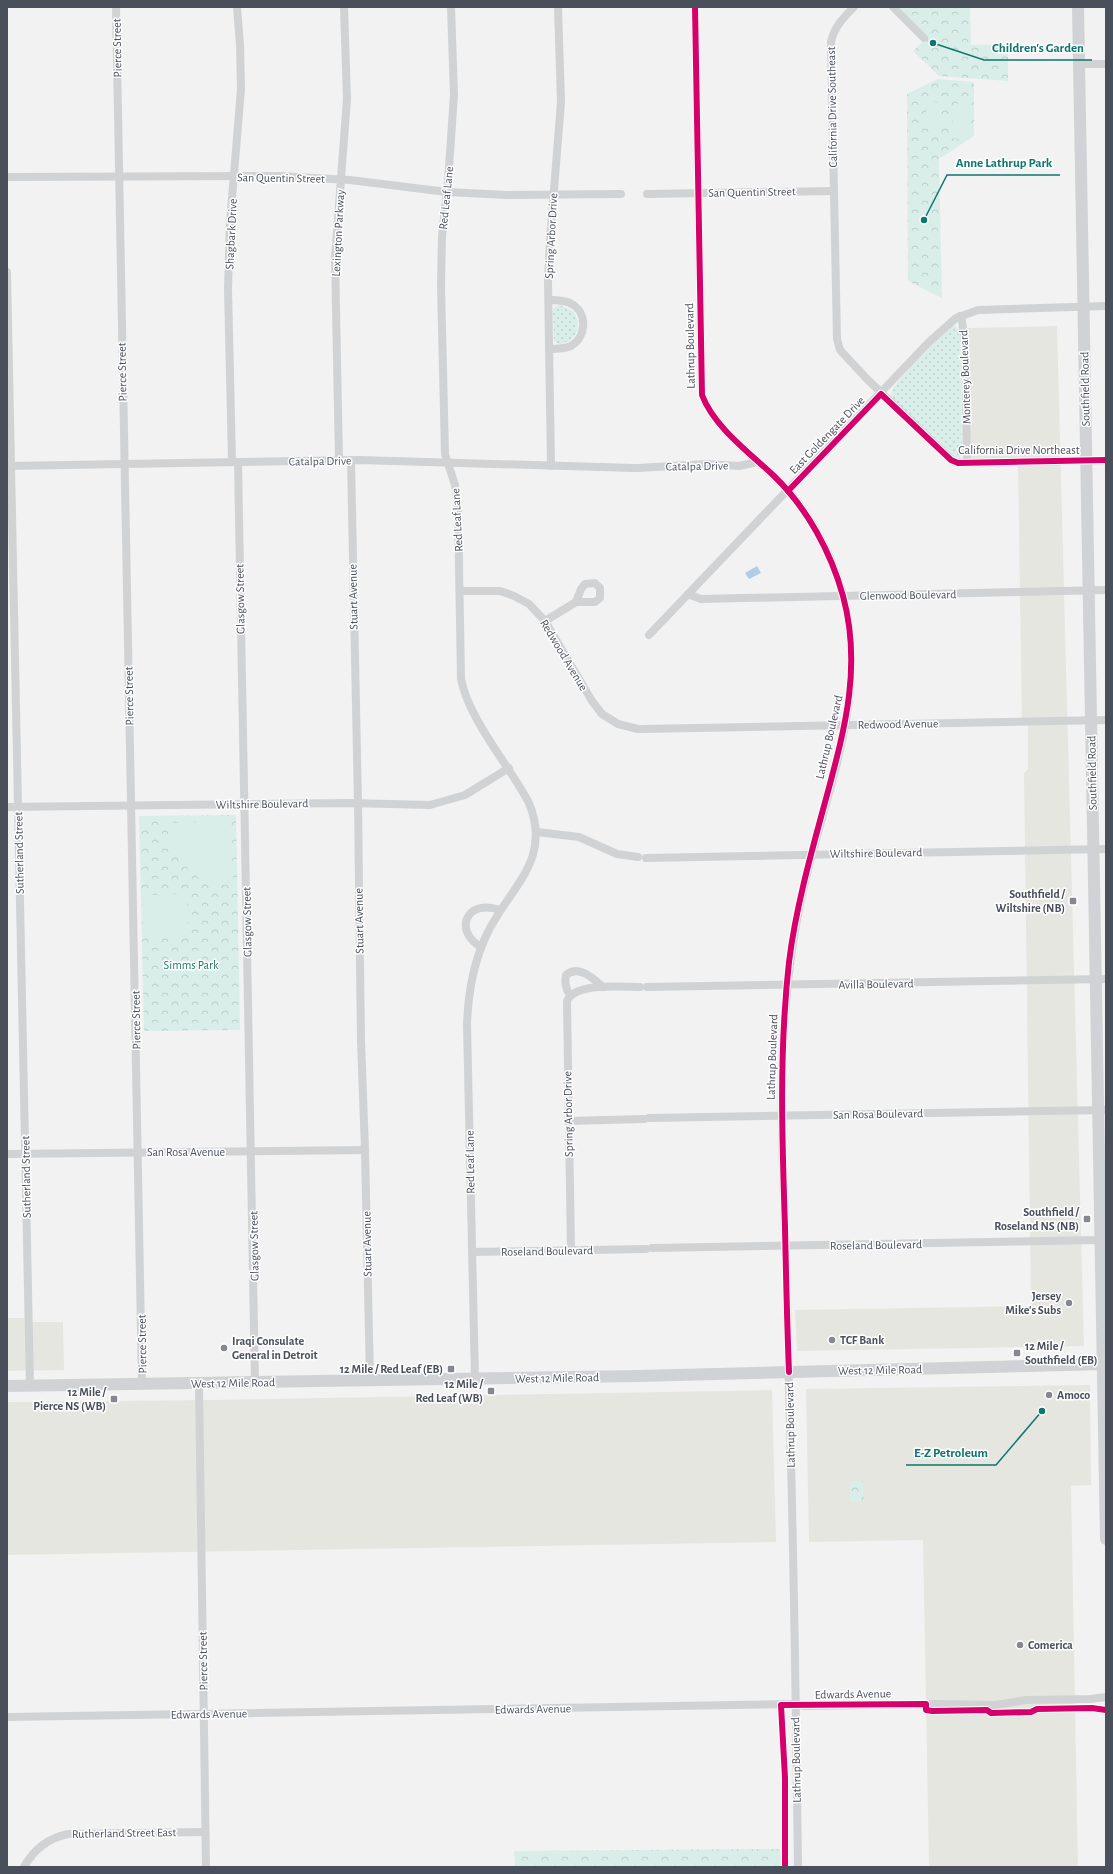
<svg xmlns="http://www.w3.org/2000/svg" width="1113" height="1874" viewBox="0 0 1113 1874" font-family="'Alegreya Sans',sans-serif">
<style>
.commercial{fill:#e6e6e0}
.grass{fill:url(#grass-dots)}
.park{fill:url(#park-crowns)}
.pitch{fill:#d9eee8}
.water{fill:#b2cce8}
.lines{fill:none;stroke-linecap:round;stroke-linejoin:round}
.minor{stroke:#d1d2d4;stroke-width:8}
.secondary{stroke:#d1d2d5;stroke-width:12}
.cycleway-casing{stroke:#fff;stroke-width:8}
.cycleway{stroke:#d6006c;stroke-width:6}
.poi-dot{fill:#858890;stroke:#fff;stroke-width:1.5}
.labels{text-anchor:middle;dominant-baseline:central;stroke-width:3;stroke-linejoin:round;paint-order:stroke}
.street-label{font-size:12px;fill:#4a4f5c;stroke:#fff}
.poi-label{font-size:12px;font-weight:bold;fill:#4a4f5c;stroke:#fff;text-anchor:end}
.park-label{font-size:12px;fill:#217766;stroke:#fff}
.leader{fill:none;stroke:#0f766e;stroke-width:1.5}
.callout-dot{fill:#0f766e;stroke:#fff;stroke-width:1.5}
.callout-label{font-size:13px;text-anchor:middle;font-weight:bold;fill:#0f766e;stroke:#fff;stroke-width:3;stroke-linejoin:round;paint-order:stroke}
</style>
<defs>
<pattern id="grass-dots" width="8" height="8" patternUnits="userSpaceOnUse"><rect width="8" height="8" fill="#d9eee8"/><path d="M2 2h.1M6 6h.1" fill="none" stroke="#bccec9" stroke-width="1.8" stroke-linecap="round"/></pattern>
<pattern id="park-crowns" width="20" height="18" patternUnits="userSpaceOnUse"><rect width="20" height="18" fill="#d9eee8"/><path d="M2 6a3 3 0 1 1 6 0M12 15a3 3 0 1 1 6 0" fill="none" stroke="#bccec9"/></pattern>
</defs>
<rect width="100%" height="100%" fill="#f2f2f2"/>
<!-- commercial -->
<g class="commercial">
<path d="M1057,326L1084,1346L797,1351L795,1310L1031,1306L1024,773L1028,769V725H1022L1018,465H968V328Z"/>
<path d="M7,1318H32V1322H63L64,1370L7,1371Z"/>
<path d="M1090,1385L1091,1485L1071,1486L1078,1867H929L923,1540L809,1542L806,1389Z"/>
<path d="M772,1390L776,1542L7,1555V1402L213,1400Z"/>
</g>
<!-- grass -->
<g class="grass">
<path d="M560,305L574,312C582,327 577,341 559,344L554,341L553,310L555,307Z"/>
<path d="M954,325L958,328L960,334L962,453L959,459L955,458L892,398L891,393C894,382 943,333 954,325Z"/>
</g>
<!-- park -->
<g class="park">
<path d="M898,7H970L971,45L1008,44V81L939,76L913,51L927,38Z"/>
<path d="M938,79L974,82V136L939,159L942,298L908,281L907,94Z"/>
<path d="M236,815L240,1030L144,1031L139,816Z"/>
<path d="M850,1481H863L864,1502H850Z"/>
<path d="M780,1849L781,1867H515L514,1851Z"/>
</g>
<!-- pitch -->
<g class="pitch">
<path d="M933,101L940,104V127L933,129L926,127V103Z"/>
<path d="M954,103L971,105L969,140L951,138Z"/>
<path d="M231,821L233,884C225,885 218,885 211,883C185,875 169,848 167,823Z"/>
<path d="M187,894L188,935L143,936L142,895Z"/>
</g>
<!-- water -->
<path class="water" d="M757,566L761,573L749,579L745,573Z"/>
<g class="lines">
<!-- minor -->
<g class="minor">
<path d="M116,7L142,1385"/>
<path d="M451,7L454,95L448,182L442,236L441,286L445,454L455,485L458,506L461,679C469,720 509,765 529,803C553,862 508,888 486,936C473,964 468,995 467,1025L475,1379"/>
<path d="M695,7L702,395C714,426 749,453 773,475C809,509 836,559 846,608C866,703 825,795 804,886C793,933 787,981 784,1030C780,1086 782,1143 784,1199C786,1263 788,1327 789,1391C794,1550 796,1708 798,1867"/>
<path d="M854,7C844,17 834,27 831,42L837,339L840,350L867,379L954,462L967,463L1106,460"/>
<path d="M893,7L924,38"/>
<path d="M1079,64H1106"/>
<path d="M7,177L279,176L350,180L447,192L507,195L621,194"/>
<path d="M647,194L833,191"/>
<path d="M7,272L30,1386"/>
<path d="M549,300C556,300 563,300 570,303C588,312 587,336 571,346C564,349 556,349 549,349"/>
<path d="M960,316L962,321L965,343L967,463"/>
<path d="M339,460L335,258L347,99L344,7"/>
<path d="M351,460L358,803L361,1041L365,1150L370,1381"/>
<path d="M232,462L228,289L230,222L241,89L240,45L237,7"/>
<path d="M238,462L255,1383"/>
<path d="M7,466L359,460L634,468"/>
<path d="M551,466L548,281L550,240L561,102L558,7"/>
<path d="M637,468L707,464L739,466L757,462"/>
<path d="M460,591H500L514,596L529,604L545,621L592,701L602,714L618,724L638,729"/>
<path d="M688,594L701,599L1106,590"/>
<path d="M545,621L576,602H595L600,598V588L595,583L585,584L581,589L576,602"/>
<path d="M649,635L929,342L956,318L978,310L1106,306"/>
<path d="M642,729L1106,720"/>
<path d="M7,807L350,803L430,805L465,795L509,768"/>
<path d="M537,832L579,837L617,854L638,857"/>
<path d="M646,858L1106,849"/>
<path d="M481,947C453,931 466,898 500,910"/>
<path d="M647,987L1106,979"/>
<path d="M570,995C566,989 564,983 566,975C579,964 594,979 603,987"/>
<path d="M649,1118L1106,1110"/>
<path d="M568,1121L644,1119"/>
<path d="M7,1154L365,1150"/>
<path d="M652,1248L1100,1240"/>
<path d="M571,1250L567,1001C575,982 623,987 640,987"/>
<path d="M472,1252L646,1249"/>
<path d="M199,1384L206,1867"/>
<path d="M7,1717L795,1704L805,1706L936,1704L996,1705L1026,1700L1091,1699L1106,1697"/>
<path d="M24,1867C34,1849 48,1838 68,1834L205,1832"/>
</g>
<!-- secondary -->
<g class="secondary">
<path d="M1078,7L1106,1539"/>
<path d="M7,1386L639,1376L1106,1364"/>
</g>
<defs>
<g id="cycleway">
<path d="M695,7L702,395C714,427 750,453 774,476C807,508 831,552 843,596C862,666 845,728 827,795C812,850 796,906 789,962C779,1051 782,1138 785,1227C786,1275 787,1324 789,1372"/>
<path d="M788,491L881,394L951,460L958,463L1106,460"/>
<path d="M785,1867V1778L781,1705L926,1704V1710L932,1711L987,1710L991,1713L1031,1712L1037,1709L1092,1708L1106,1710"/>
</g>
</defs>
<!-- cycleway casing -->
<use href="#cycleway" class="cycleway-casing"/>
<!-- cycleway -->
<use href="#cycleway" class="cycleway"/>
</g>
<!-- markers -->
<g class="poi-dot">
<rect x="1069" y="897" width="8" height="8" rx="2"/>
<rect x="1083" y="1215" width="8" height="8" rx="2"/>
<circle cx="1069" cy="1303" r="4"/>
<circle cx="832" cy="1340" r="4"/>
<circle cx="224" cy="1348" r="4"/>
<rect x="1013" y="1349" width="8" height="8" rx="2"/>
<rect x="447" y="1365" width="8" height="8" rx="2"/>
<rect x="487" y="1387" width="8" height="8" rx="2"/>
<circle cx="1049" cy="1395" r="4"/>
<rect x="110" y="1395" width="8" height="8" rx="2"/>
<circle cx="1020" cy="1645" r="4"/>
</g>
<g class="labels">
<!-- street labels -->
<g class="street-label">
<text transform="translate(117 48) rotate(-91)">Pierce Street</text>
<text transform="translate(832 107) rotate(-91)">California Drive Southeast</text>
<text transform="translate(281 178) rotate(1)">San Quentin Street</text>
<text transform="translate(752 192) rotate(-1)">San Quentin Street</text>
<text transform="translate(446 198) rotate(-84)">Red Leaf Lane</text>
<text transform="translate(338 233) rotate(-87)">Lexington Parkway</text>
<text transform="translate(231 234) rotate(-87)">Shagbark Drive</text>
<text transform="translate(551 236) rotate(-87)">Spring Arbor Drive</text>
<text transform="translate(690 346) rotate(-91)">Lathrup Boulevard</text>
<text transform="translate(122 372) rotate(-91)">Pierce Street</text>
<text transform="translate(965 377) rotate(-92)">Monterey Boulevard</text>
<text transform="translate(1085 389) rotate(-91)">Southfield Road</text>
<text transform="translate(827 435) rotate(-46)">East Goldengate Drive</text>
<text x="1019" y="450">California Drive Northeast</text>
<text transform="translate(320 461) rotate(-1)">Catalpa Drive</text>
<text transform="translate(697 466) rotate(-1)">Catalpa Drive</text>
<text transform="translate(457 520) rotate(-93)">Red Leaf Lane</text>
<text transform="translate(908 595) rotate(-1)">Glenwood Boulevard</text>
<text transform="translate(353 597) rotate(-91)">Stuart Avenue</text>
<text transform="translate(240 599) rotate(-91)">Glasgow Street</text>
<text transform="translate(564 655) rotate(59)">Redwood Avenue</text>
<text transform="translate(129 696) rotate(-91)">Pierce Street</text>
<text transform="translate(898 724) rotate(-1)">Redwood Avenue</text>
<text transform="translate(829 737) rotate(-77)">Lathrup Boulevard</text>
<text transform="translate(1092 773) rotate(-91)">Southfield Road</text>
<text transform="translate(262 804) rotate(-1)">Wiltshire Boulevard</text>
<text transform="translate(19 853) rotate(-91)">Sutherland Street</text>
<text transform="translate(876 853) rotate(-1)">Wiltshire Boulevard</text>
<text transform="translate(359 921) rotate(-91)">Stuart Avenue</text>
<text transform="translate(247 922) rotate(-91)">Glasgow Street</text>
<text transform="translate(876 984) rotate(-1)">Avilla Boulevard</text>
<text transform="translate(136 1020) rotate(-91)">Pierce Street</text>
<text transform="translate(772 1057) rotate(-88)">Lathrup Boulevard</text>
<text transform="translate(568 1114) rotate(-91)">Spring Arbor Drive</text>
<text transform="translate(878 1114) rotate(-1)">San Rosa Boulevard</text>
<text x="186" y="1152">San Rosa Avenue</text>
<text transform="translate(470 1162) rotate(-91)">Red Leaf Lane</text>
<text transform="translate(26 1177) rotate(-91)">Sutherland Street</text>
<text transform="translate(367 1244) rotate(-91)">Stuart Avenue</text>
<text transform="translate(876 1245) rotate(-1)">Roseland Boulevard</text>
<text transform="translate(254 1246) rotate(-91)">Glasgow Street</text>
<text transform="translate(547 1251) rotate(-1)">Roseland Boulevard</text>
<text transform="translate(142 1344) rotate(-91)">Pierce Street</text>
<text transform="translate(880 1370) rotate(-1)">West 12 Mile Road</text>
<text transform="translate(557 1378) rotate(-1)">West 12 Mile Road</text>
<text transform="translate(233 1383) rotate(-1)">West 12 Mile Road</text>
<text transform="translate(790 1425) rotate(-91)">Lathrup Boulevard</text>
<text transform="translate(203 1661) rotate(-91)">Pierce Street</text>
<text transform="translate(853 1694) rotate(-1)">Edwards Avenue</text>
<text transform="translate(533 1709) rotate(-1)">Edwards Avenue</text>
<text transform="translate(209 1714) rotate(-1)">Edwards Avenue</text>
<text transform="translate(796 1760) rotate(-91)">Lathrup Boulevard</text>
<text transform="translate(124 1833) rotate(-1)">Rutherland Street East</text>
</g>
<!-- poi labels -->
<g class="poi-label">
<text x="1065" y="894">Southfield /<tspan x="1065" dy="14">Wiltshire (NB)</tspan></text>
<text x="1079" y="1212">Southfield /<tspan x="1079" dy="14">Roseland NS (NB)</tspan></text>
<text x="1061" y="1296">Jersey<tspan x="1061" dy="14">Mike's Subs</tspan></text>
<text x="840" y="1340" text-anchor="start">TCF Bank</text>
<text x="232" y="1341" text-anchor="start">Iraqi Consulate<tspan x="232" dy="14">General in Detroit</tspan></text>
<text x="1025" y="1346" text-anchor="start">12 Mile /<tspan x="1025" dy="14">Southfield (EB)</tspan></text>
<text x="443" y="1369">12 Mile / Red Leaf (EB)</text>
<text x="483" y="1384">12 Mile /<tspan x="483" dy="14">Red Leaf (WB)</tspan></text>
<text x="106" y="1392">12 Mile /<tspan x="106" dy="14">Pierce NS (WB)</tspan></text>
<text x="1057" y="1395" text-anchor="start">Amoco</text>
<text x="1028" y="1645" text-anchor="start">Comerica</text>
</g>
<!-- park labels -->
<g class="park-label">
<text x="191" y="965">Simms Park</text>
</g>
</g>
<!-- callouts -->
<path class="leader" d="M933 43L984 60H1092M924 220L947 175H1060M1042 1411L996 1465H906"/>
<g class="callout-dot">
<circle cx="933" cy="43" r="4"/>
<circle cx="924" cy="220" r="4"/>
<circle cx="1042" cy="1411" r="4"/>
</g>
<g class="callout-label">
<text x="1038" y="52">Children's Garden</text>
<text x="1004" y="167">Anne Lathrup Park</text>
<text x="951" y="1457">E-Z Petroleum</text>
</g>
<!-- border -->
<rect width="1113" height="1874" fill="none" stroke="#4a4f5c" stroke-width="16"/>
</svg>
